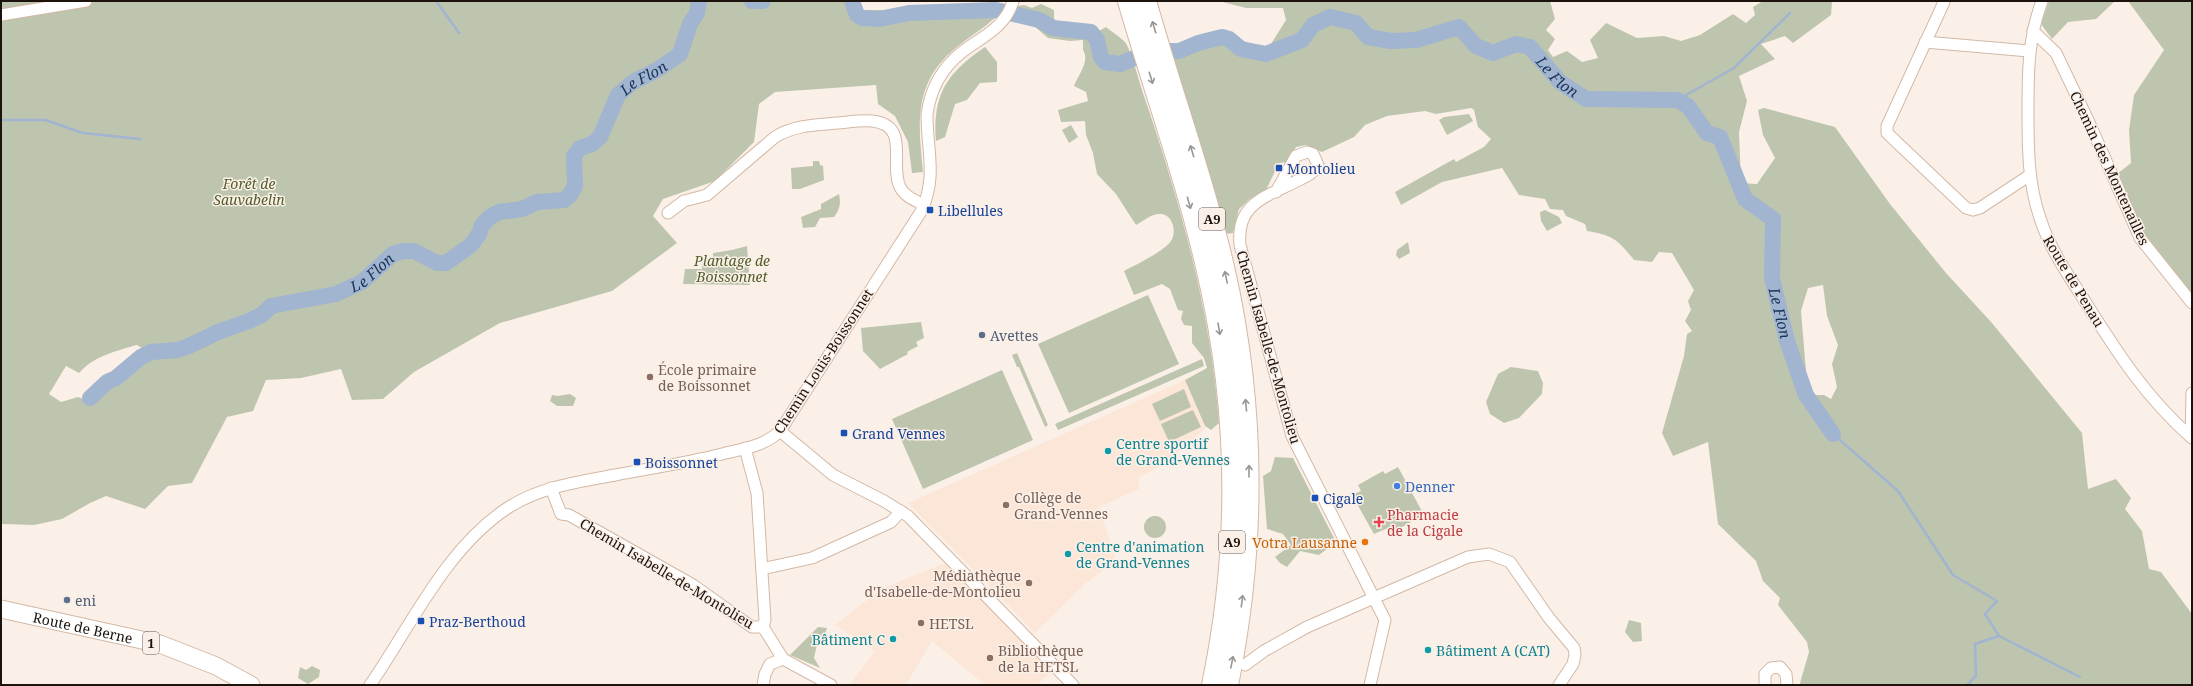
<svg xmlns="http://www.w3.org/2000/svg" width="2193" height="686" viewBox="0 0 2193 686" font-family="'Noto Serif',serif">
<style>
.built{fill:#fbe6d7}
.green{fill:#bec5ae;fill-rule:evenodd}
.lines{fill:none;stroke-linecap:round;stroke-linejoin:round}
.stream{stroke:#a1b4d0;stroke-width:2.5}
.river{stroke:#a1b4d0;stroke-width:16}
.street-casing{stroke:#d3b8a5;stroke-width:13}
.primary-casing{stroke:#d3b8a5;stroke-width:19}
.highway-casing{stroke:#d3b8a5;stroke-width:22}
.street{stroke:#fff;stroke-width:11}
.primary{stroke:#fff;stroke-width:17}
.highway{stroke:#fff;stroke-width:20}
.oneway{stroke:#999592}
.transit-dot{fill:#1a4fb4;stroke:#fbf0e8;stroke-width:1.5}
.service-dot{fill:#5c6f8a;stroke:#fbf0e8;stroke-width:1.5}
.education-dot{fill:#8d6e63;stroke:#fbf0e8;stroke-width:1.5}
.culture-dot{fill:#0f9aa8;stroke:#fbf0e8;stroke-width:1.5}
.shop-dot{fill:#3f7fe0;stroke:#fbf0e8;stroke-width:1.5}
.health-dot{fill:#e0444e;stroke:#fbf0e8;stroke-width:1.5}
.food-dot{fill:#e8710a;stroke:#fbf0e8;stroke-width:1.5}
.labels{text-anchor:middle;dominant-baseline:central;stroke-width:3;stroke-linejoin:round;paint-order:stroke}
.shield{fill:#fbf0e8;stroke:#5f554e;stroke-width:1}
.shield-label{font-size:13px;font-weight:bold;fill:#1c130c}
.transit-label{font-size:14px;fill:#164399;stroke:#fbf0e8;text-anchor:start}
.street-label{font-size:14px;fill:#1c130c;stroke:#fbf0e8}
.park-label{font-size:14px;font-style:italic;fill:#515d2b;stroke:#fbf0e8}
.service-label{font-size:14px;fill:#4e5e75;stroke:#fbf0e8;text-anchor:start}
.education-label{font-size:14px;fill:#785e54;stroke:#fbf0e8;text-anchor:start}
.culture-label{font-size:14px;fill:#0d838f;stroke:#fbf0e8;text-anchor:start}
.shop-label{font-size:14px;fill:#366cbe;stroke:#fbf0e8;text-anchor:start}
.health-label{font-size:14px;fill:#be3a42;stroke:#fbf0e8;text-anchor:start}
.food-label{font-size:14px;fill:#c56008;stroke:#fbf0e8;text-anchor:end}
.water-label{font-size:15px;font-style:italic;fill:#19345a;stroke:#fbf0e8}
</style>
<rect width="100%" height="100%" fill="#fbf0e8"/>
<!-- built -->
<g class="built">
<path d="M1185,380L1205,429L1175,454L1176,459L1139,477V489L1099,507L1116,561L1086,583L1035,633L908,503Z"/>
<path d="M947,562L1051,672L1037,685H985L932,641L906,685H849L875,651L835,625L881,589Z"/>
</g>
<!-- green -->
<g class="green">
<path d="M1,1H859L863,10H966L990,6L1000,8L1002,11C989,25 972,35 957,47C913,82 918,122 923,172L912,173L908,142L895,116L878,104L876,85L775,92L759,104L754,142L715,181L663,199L653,216L677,243L612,291L500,323L414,372L383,399L352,400L341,369L301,378L266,380L253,411L227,417L192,483L168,486L145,509L106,496L90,503L62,519L34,525L1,524ZM137,345L145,350L144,358L127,377L114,383L93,403L78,397L61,402L49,394L66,366L79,373C94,356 116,351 137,345Z"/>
<path d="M1219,1H1550L1555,19L1546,30L1555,39L1548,50L1553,57L1567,51L1582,62L1598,58L1590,40L1606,23L1637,38L1664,36L1681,41L1700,35L1733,14L1746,23L1755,15L1753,7L1763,1H1832L1831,15L1793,43L1785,36L1761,44L1775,59L1739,76L1747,101L1739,132L1741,183L1757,184L1775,158L1763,135L1758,110L1764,108L1835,127L1890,204L1946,273L1992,323L2082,433L2088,489L2116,479L2131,498L2125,509L2142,531L2149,569L2161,572L2192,614V685H1801L1800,683L1809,652L1807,642L1778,605L1780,598L1763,581L1756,561L1718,524L1708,442L1673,456L1662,433L1684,356L1687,334L1692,331L1685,321L1691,310L1688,301L1694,290L1672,253L1659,252L1652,262L1634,260C1618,240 1613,235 1587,231L1585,224L1566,216L1563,210L1550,209L1545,199L1519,195L1502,168L1442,182L1401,205L1395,192L1454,159L1456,162L1484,147L1491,139L1478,127L1474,110L1471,108L1436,114L1425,111L1387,116L1365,125L1354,137L1322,152L1306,145L1296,147L1288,162L1279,163L1266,190L1250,199L1239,209L1233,233L1225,234L1170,48L1203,38L1254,51L1271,44L1286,20L1283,8H1246ZM1823,285L1827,316L1838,345L1832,364L1837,387L1831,399L1824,395H1808L1801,311L1808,288Z"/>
<path d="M2049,1H2115L2096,19L2068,22L2052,39L2041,24Z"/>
<path d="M2128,1H2192V294L2150,244L2136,221L2117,174L2131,163L2129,130L2134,95L2164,50Z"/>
<path d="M1041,4L1054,10V19L1062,25L1096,26L1099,31L1106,27C1112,32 1120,37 1125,42C1131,49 1140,85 1144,96C1180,202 1211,311 1219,423L1211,430L1205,426L1185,380L1207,368L1204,358L1192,343V326L1184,325L1181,319L1183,311L1178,310L1170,289L1162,284L1134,295L1124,271C1137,264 1163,252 1171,241C1177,232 1173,215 1161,214C1152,213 1143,221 1136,225L1116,194L1097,174L1093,153L1086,135L1085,121L1061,122L1058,110L1088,101L1086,92L1074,86C1079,74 1090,61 1083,50V40L1070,41L1048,38L1026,19V16L1018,11V6L1024,5L1032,8Z"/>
<path d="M985,47L997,62V82L980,83L967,100L955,104L945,137L936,141C932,94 948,72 985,47Z"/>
<path d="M1469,114L1473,121L1447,135L1439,120L1444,117Z"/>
<path d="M1071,125L1078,137L1069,143L1062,130Z"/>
<path d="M813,161H819L820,165L823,166L824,180L800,189H792L791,168L813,166Z"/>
<path d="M839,194C841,204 840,209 834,217L820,218L815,227L803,228L801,217L821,209V204Z"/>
<path d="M1545,210L1559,217L1562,223L1547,231L1541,221L1540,212Z"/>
<path d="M1408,242L1410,253L1399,259L1396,255L1397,250Z"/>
<path d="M747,246L750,285L683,284L685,269H702V259H713V253L732,250Z"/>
<path d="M1148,295L1179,364L1069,413L1038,344Z"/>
<path d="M921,322L924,338L916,342L918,346L907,352L908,354L880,369L863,351L861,328Z"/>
<path d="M1017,353L1048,425L1045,427L1019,367H1017L1012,355Z"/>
<path d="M1202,359L1204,366L1058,430L1055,424Z"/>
<path d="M1511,367L1538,371L1543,383L1542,394L1519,418L1504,423L1490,414L1486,402L1498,374Z"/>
<path d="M1002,370L1033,440L923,489L892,419Z"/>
<path d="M1184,389L1191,407L1160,421L1152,404Z"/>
<path d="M570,394L576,398L573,406H557L550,401L552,395L557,396Z"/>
<path d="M1193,410L1201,427L1169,442L1161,424Z"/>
<path d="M1275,457L1293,458L1336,542L1319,555L1300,551L1287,567L1280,563L1275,557L1291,545L1283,534L1267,529L1263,476L1271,471Z"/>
<path d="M1398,467L1424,515L1391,533L1388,528L1374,534L1352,495L1361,491L1358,485L1383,471L1385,474Z"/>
<circle cx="1155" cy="527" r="11"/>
<path d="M1629,620L1641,623L1642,641L1633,642L1625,632Z"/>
<path d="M818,627L827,628L824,637L818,640L814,658L820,668L790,655Z"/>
<path d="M312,666L320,670L319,677L308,684L298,678L300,667L306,670Z"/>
</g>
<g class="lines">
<!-- stream -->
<g class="stream">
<path d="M436,1L459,33"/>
<path d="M1677,100L1734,68L1790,13"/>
<path d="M1,120H45L83,133L140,139"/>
<path d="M1833,434L1898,491L1953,575L1997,601L1985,614L1999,636L1975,644L1976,676L1967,685"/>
<path d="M1999,636L2080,677"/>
</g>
<!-- river -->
<g class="river">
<path d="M752,1H763"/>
<path id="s1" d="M852,1L857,15L862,18L879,19L909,13L996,10L1039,20L1053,28L1091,32L1097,40L1101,57L1105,62L1120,64L1152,51H1179L1198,43L1222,37L1229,39L1241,49L1266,54L1302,40L1313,25L1330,17L1356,23L1368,37L1391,41L1416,40L1459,27L1476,46L1493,53L1516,44L1530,47L1560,82L1586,99L1677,100L1688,106L1707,133L1720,137L1745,199L1773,219L1772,278L1787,341L1806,395L1833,434"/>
<path id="s2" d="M90,398L107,382L116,378L141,357L151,352L178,350L189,346L218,332L249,321L263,314L271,306L336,294L362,282L393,254L403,251H414L437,263H446L471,245L479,234L482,225L490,217L499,212L522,209L537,202L564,200L570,195L575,186L574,156L580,148L592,144L600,137L618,95L633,82L657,70L680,54L690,24L697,13L699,1"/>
</g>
<defs>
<g id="street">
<path d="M2042,1C2028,38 2028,72 2028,111C2028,149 2028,185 2041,221C2050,248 2066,272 2081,295C2115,349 2144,396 2192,438"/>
<path d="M1944,2L1887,126V133L1966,208L1973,210L1980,208L2030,175"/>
<path d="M1,15L86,1"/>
<path d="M2033,31L2056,53L2088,120L2140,238L2192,303"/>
<path d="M1925,42L2029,51"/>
<path d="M1276,192L1296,156L1307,152L1313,154L1318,165C1313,174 1307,176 1297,181C1266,197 1236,203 1240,245L1292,436L1385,620L1370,685"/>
<path d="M668,213L684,201L707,195L775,137C795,125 815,125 838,123C849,122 861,120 872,121C911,125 889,164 900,187C905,197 915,200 924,205"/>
<path d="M780,431L833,475L884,501L908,516L1073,685"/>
<path d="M2191,437L2192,393"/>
<path d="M745,448L757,493L765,620L763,627"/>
<path d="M551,488L561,514L569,515L693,585L752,627H763"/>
<path d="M762,569L812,558L891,522L901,511"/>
<path d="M763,627L783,659"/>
<path d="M1245,665L1264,651L1307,627L1468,557L1489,554L1510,562L1549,618L1574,648L1575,655L1573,664L1559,685"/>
<path d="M370,685C411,626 445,550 506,509C539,487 577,482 615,475C651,468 687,463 722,454C742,449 765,446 780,431L922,210C937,175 927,151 927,115C930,90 942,68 962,52C982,37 1006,27 1013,1"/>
<path d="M763,685L765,674L770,664L783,659L831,685"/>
<path d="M1765,685V674L1771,668L1780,667L1786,674L1787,685"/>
</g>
<g id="primary">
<path id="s3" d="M1,609L160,644L216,666L251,685"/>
</g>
<g id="highway">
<path d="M1128,1C1154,91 1186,179 1207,271C1239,409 1241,546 1212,685"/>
<path d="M1146,1C1171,90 1203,177 1224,267C1256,406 1256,546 1228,685"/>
</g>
</defs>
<!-- street casing -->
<use href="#street" class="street-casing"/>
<!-- primary casing -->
<use href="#primary" class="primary-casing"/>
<!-- highway casing -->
<use href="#highway" class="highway-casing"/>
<!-- street -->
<use href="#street" class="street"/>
<!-- primary -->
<use href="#primary" class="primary"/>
<!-- highway -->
<use href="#highway" class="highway"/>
</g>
<!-- one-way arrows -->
<defs><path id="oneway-shaft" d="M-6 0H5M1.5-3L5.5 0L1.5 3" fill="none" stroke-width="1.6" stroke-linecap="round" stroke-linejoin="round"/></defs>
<g class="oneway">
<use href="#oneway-shaft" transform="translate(1154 27) rotate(-107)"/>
<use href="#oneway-shaft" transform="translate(1151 78) rotate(73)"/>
<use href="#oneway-shaft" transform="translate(1192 151) rotate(-107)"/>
<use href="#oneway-shaft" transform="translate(1189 203) rotate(74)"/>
<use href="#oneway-shaft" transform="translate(1226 277) rotate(-102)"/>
<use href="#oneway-shaft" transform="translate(1219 329) rotate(80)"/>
<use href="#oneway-shaft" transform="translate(1246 405) rotate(-95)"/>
<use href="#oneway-shaft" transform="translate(1249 471) rotate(-90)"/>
<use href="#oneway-shaft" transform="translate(1242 601) rotate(-83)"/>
<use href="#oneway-shaft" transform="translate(1232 662) rotate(-79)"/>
</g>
<!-- markers -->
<g class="transit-dot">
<rect x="1275" y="164" width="8" height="8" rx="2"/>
<rect x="926" y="206" width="8" height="8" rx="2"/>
<rect x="840" y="429" width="8" height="8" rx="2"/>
<rect x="633" y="458" width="8" height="8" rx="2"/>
<rect x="1311" y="494" width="8" height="8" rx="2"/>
<rect x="417" y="617" width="8" height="8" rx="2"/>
</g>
<g class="service-dot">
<circle cx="982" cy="335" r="4"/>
<circle cx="67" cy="600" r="4"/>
</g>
<g class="education-dot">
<circle cx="650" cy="377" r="4"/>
<circle cx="1006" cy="505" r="4"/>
<circle cx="1029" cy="583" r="4"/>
<circle cx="921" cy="623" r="4"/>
<circle cx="990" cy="658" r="4"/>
</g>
<g class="culture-dot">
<circle cx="1108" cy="451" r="4"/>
<circle cx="1068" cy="554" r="4"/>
<circle cx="893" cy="639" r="4"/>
<circle cx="1428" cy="650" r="4"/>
</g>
<circle class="shop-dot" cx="1397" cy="486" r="4"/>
<path class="health-dot" d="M1377 516h4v4h4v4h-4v4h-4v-4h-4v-4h4z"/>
<circle class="food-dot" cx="1365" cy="542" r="4"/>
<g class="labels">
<!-- shield labels -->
<g class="shield">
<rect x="1199" y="208" width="26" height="22" rx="3"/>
<rect x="1219" y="531" width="26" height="22" rx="3"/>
<rect x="143" y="632" width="16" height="22" rx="3"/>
</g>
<g class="shield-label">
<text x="1212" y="219">A9</text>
<text x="1232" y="542">A9</text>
<text x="151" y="643">1</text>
</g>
<!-- transit labels -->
<g class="transit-label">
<text x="1287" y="168">Montolieu</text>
<text x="938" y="210">Libellules</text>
<text x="852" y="433">Grand Vennes</text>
<text x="645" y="462">Boissonnet</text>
<text x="1323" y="498">Cigale</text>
<text x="429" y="621">Praz-Berthoud</text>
</g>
<!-- street labels -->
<g class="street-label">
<text transform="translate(2110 168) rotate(65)">Chemin des Montenailles</text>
<text transform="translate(2074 281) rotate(59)">Route de Penau</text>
<text transform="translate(1269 347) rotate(74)">Chemin Isabelle-de-Montolieu</text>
<text transform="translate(823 361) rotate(-57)">Chemin Louis-Boissonnet</text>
<text transform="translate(667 573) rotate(31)">Chemin Isabelle-de-Montolieu</text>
<text stroke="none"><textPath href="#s3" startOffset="84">Route de Berne</textPath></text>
</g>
<!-- park labels -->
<g class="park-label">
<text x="249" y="183">Forêt de<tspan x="249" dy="16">Sauvabelin</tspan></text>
<text x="732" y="260">Plantage de<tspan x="732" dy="16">Boissonnet</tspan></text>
</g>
<!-- service labels -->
<g class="service-label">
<text x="990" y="335">Avettes</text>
<text x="75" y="600">eni</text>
</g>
<!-- education labels -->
<g class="education-label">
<text x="658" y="369">École primaire<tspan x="658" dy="16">de Boissonnet</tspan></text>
<text x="1014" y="497">Collège de<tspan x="1014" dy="16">Grand-Vennes</tspan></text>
<text x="1021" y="575" text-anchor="end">Médiathèque<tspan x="1021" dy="16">d'Isabelle-de-Montolieu</tspan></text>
<text x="929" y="623">HETSL</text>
<text x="998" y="650">Bibliothèque<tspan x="998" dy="16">de la HETSL</tspan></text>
</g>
<!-- culture labels -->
<g class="culture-label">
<text x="1116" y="443">Centre sportif<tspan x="1116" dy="16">de Grand-Vennes</tspan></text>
<text x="1076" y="546">Centre d'animation<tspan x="1076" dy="16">de Grand-Vennes</tspan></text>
<text x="885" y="639" text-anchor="end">Bâtiment C</text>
<text x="1436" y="650">Bâtiment A (CAT)</text>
</g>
<!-- shop labels -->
<g class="shop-label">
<text x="1405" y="486">Denner</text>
</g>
<!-- health labels -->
<g class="health-label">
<text x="1387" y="514">Pharmacie<tspan x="1387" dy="16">de la Cigale</tspan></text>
</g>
<!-- food labels -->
<g class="food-label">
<text x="1357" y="542">Votra Lausanne</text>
</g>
<!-- water labels -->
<g class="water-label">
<text stroke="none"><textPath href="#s1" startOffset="796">Le Flon</textPath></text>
<text stroke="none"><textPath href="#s2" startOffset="701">Le Flon</textPath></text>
<text stroke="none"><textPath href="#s2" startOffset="316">Le Flon</textPath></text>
<text stroke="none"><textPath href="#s1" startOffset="1179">Le Flon</textPath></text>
</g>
</g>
<!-- border -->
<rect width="2193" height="686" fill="none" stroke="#1c130c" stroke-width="4"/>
</svg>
